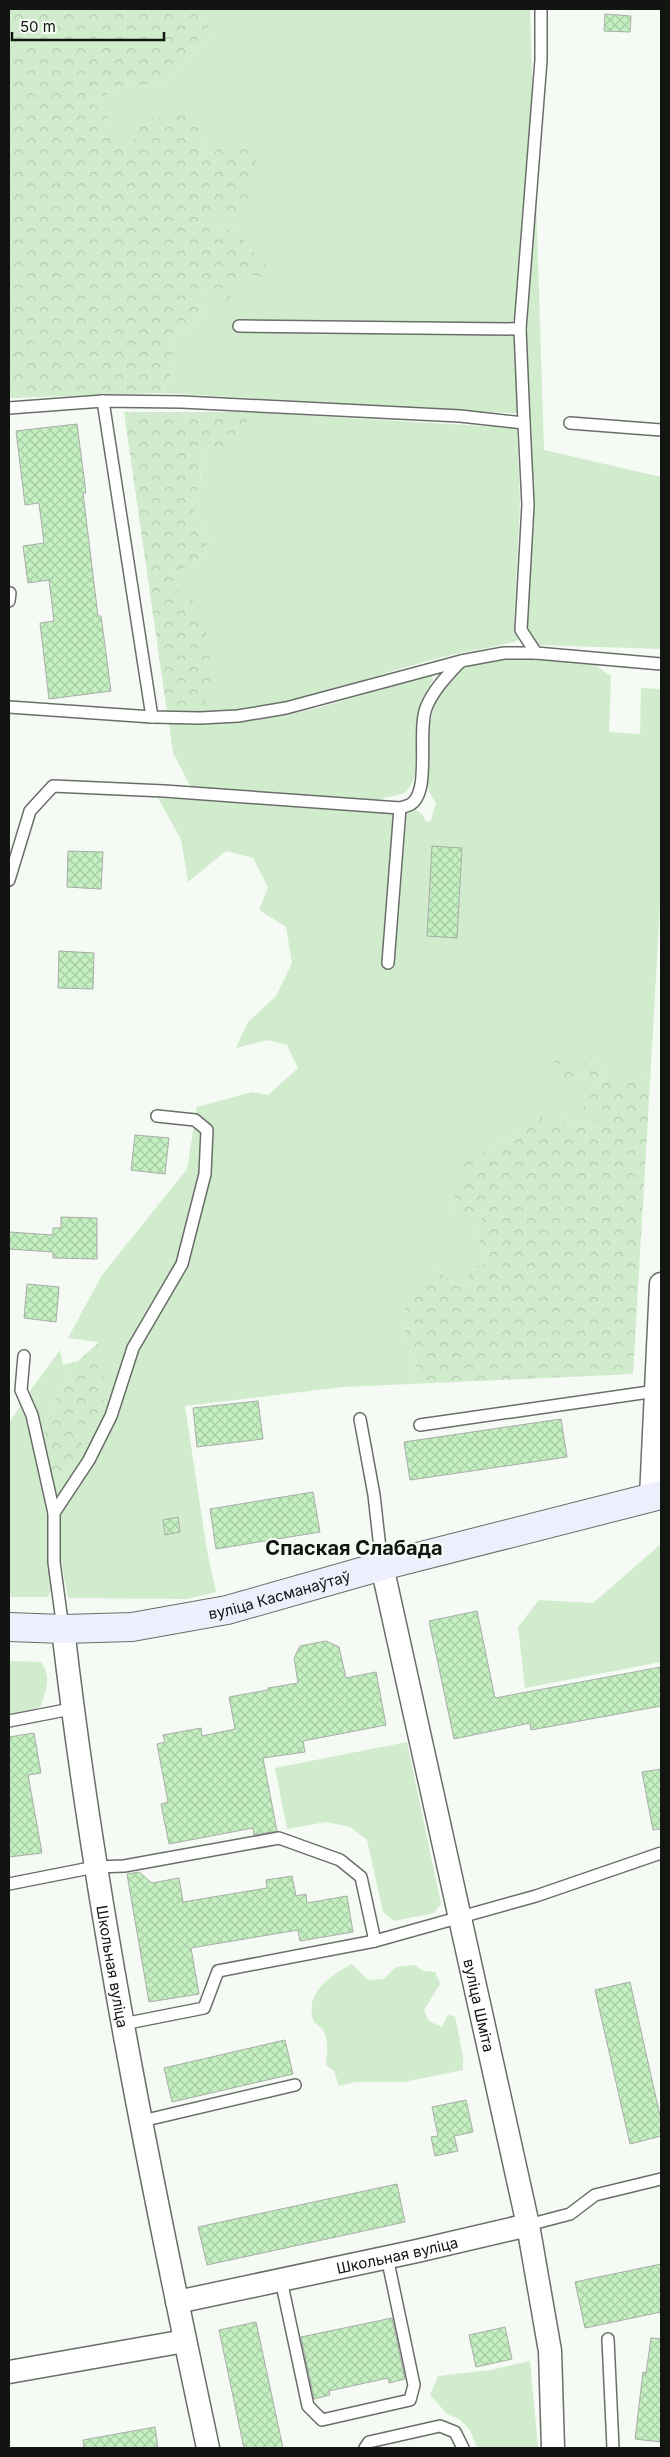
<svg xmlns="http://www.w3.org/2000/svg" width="670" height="2457" viewBox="0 0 670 2457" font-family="Inter,sans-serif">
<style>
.green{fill:#d0eccd}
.forest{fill:url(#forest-crowns)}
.building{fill:url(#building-cross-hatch);stroke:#a9aea8}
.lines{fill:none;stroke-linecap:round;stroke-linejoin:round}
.lane-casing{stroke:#696e68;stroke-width:14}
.street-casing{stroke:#696e68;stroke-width:25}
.secondary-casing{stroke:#696e68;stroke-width:30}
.lane{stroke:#fff;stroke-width:11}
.street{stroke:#fff;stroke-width:22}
.secondary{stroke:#edeffc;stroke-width:28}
.labels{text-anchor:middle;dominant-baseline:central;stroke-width:4.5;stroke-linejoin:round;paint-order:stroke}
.street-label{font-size:15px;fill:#121411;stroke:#f5fbf4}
.district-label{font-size:20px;font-weight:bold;fill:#121411;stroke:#f5fbf4}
</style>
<defs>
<pattern id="forest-crowns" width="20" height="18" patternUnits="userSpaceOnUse" patternTransform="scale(1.25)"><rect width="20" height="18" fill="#d0eccd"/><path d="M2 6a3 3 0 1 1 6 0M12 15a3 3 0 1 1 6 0" fill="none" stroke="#b2caaf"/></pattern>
<pattern id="building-cross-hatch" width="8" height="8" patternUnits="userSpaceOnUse" patternTransform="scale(1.25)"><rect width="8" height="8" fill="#c4efc1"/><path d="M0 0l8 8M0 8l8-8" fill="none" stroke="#a7cca5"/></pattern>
</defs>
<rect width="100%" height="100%" fill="#f5fbf4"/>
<!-- green -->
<g class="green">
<path d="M204,9H530L544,450L661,477V649L538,645L527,632L531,502L529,414L161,393L175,367L169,341L201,317L203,292L247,273L265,278L237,233L213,225V155L201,150L200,139L130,123L134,143H115L108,116L92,103L116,88L163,83L211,37Z"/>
<path d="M247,412L517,428L520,504L514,623L518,640C514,644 462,652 452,655C394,668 340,690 283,703C255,708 228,711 200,713L174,574L201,561L209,538L191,503L200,484L202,447L247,427Z"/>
<path d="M505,657L595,665L611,676L609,732L640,734L641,688L661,689V889L650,1083L644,1077H607L596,1060L562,1079L587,1073L594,1085L598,1118L591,1125L568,1122L561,1116L521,1134L511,1136L489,1152L459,1185L449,1215L468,1214L483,1216L476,1230L485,1264L468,1284L457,1286L437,1270L409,1316L404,1333L417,1370L411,1384L343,1387L185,1406L207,1551L216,1592L187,1599L68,1598L61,1561L60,1514L54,1486L69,1469L99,1342L68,1338L102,1275L187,1169L197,1107L252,1092L268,1095L298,1068L287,1045L267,1040L236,1048L248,1022L276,996L292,963L286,927L259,910L268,887L253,858L226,851L188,882L181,839L158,798L291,805L413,807L423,815L426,822L431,820L436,803C433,798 428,792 428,786C423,752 428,684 464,668C476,662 492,661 505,657Z"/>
<path d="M428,674L432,675L433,681L421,701L417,725L415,775L411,785L405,793L377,800L191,787L173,753L169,723C192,722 215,723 238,721C303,717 367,693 428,674Z"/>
<path d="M60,1350L63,1365L78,1361L46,1419L44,1440L30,1391Z"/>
<path d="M21,1405L29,1415L48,1510V1564L52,1590L47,1597H9V1423Z"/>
<path d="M661,1544V1662L525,1688L518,1627L539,1600L593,1603Z"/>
<path d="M9,1661L41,1662C52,1677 46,1690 41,1706L32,1710L9,1714Z"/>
<path d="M407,1742L441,1904L434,1913L394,1921L383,1912L367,1840L350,1827L326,1822L287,1829L275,1768Z"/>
<path d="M352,1964L368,1980L384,1979L396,1967L414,1965L424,1971L435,1972L440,1984L424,2010L429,2021L442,2027L448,2015L455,2016L463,2056V2070L404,2082H355L339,2086L334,2071L326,2065C327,2053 329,2040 323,2030C320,2026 314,2024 313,2019C305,1991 332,1975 352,1964Z"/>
<path d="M530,2361L538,2448H477L470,2430L459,2419L447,2414L430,2395L438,2376L491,2370Z"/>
</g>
<!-- forest -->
<g class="forest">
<path d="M9,9H204L211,37L163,83L116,88L92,103L108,116L116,143H134L129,123L189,114L209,127L200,139L201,150L213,155L218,148L232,141L257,155L255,170L245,179L251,188L246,208L233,215L213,210V225L237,233L267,266L265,278L247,274L227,302L203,292L201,317L169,341L175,367L161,393L9,398Z"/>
<path d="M124,412H247V427L230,447L202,448L200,484L191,503L209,538L201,561L174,574L178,591L191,594L209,641L211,691L200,713L167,712Z"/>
<path d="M556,1051L570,1054L576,1065L596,1060L607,1077H644L650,1083L633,1374L411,1384L417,1370L404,1333L409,1316L404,1304L437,1270L457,1286L468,1284L469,1268L485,1264L476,1230L483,1216L468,1214L459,1219L449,1216L467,1155L489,1152L511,1136L521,1134L522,1120L537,1113L547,1121L561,1116L568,1122L590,1125L598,1118L584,1111L582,1095L594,1085L586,1073L563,1080L554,1066Z"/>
<path d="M99,1342L106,1396L69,1469L54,1486L44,1440L46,1419L78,1361Z"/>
</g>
<!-- building -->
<g class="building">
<path d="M605,14L631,16L630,32L604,31Z"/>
<path d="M77,424L86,493H83L98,616H101L111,691L49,699L40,623L54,621L49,580L28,583L23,546L44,543L39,503L25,505L16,431Z"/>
<path d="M432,846L462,848L457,938L427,936Z"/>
<path d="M68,851L103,852L101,889L67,887Z"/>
<path d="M59,951L94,953L93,989L58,988Z"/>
<path d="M135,1135L169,1138L165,1174L131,1170Z"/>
<path d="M61,1217L97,1218V1259L53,1258V1252L9,1249V1232L53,1235V1228H61Z"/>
<path d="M27,1284L59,1287L56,1322L24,1318Z"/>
<path d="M258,1401L263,1439L197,1447L193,1408Z"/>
<path d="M561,1419L567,1457L410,1480L404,1442Z"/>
<path d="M313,1492L320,1532L216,1549L210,1509Z"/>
<path d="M178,1517L180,1532L165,1535L163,1520Z"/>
<path d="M477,1611L495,1698L661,1667V1706L531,1730L530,1723L454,1739L429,1621Z"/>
<path d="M326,1641L339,1647L346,1678L376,1672L386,1725L303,1741L305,1752L263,1758L277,1831L254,1835L253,1828L169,1844L161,1804L168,1802L157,1744L165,1742L163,1735L201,1728L202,1736L235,1729L229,1697L268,1690V1688L298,1683L294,1658L300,1646Z"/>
<path d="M34,1733L41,1773L28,1775L42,1853L9,1857V1737Z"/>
<path d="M661,1769V1829L653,1830L642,1772Z"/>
<path d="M139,1872L152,1883L179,1878L183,1902L267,1888L266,1880L292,1876L296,1896L306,1894L307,1903L347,1896L353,1932L300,1941L298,1930L191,1948L199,1994L149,2002L127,1874Z"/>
<path d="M630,1982L661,2120V2136L630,2144L595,1990Z"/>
<path d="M285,2040L293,2074L172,2102L164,2068Z"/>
<path d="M466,2100L473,2132L454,2136L458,2151L435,2156L431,2137L438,2136L432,2107Z"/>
<path d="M397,2184L405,2222L207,2265L198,2227Z"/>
<path d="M661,2264V2312L585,2328L575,2282Z"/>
<path d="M392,2318L405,2379L389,2383L388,2378L329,2391L330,2395L314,2399L301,2337Z"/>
<path d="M256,2322L283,2448H244L219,2330Z"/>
<path d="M505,2327L512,2359L476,2367L469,2335Z"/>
<path d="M651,2338L661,2339V2442L635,2439L643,2372L646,2373Z"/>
<path d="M155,2427L158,2448H84L83,2440Z"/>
</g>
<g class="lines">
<defs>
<g id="lane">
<path d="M239,326L520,329"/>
<path d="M103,401L152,717"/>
<path d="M9,408L103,401L182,402L460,416L524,423L528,505L521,630L536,653"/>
<path d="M524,423L520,329L541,60V9"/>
<path d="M570,423L661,430"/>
<path d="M9,601L10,593"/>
<path d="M9,707L152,717L200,718L238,716L286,708L461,661L504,653H536L661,664"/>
<path d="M9,880L30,811L53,786L164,791L400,808C403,807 408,806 411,804C431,791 417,732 426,708C433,690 447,676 460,662"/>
<path d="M388,963L400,808"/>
<path d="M24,1356L21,1390L32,1415L54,1513"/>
<path d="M360,1419L374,1495L382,1566"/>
<path d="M420,1425L656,1391"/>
<path d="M63,1629L54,1562V1513L89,1460L111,1416L133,1348L182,1264L205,1174L207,1130L195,1120L157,1116"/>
<path d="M9,1721L71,1709"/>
<path d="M9,1884L95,1867L124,1866L279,1838L340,1860L361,1877L375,1941"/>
<path d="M123,2024L204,2008L218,1971L375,1941L536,1896L661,1853"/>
<path d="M142,2121L295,2085"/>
<path d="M528,2225L570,2214L595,2195L661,2179"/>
<path d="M281,2280L308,2406L322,2420L410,2400L414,2385L387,2257"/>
<path d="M608,2339L613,2448"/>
<path d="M365,2448L369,2442L440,2426L455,2432L463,2448"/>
</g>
<g id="street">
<path d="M651,1497L661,1284"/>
<path id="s1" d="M382,1566L528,2225L550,2351L553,2448"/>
<path id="s2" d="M63,1629C95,1905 150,2177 208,2448"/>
<path id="s3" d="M177,2302L417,2251L528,2225"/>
<path d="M9,2372L185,2341"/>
</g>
<g id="secondary">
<path id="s4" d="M9,1627L63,1629L132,1627L227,1610L382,1566L661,1495"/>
</g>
</defs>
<!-- lane casing -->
<use href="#lane" class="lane-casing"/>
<!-- street casing -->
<use href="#street" class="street-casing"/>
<!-- secondary casing -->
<use href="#secondary" class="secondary-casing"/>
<!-- lane -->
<use href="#lane" class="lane"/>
<!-- street -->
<use href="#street" class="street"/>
<!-- secondary -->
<use href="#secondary" class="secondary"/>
</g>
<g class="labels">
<!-- street labels -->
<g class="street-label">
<text stroke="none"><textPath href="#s4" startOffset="274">вуліца Касманаўтаў</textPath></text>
<text stroke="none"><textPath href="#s2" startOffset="341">Школьная вуліца</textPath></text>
<text stroke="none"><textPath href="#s1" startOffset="450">вуліца Шміта</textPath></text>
<text stroke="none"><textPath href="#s3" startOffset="225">Школьная вуліца</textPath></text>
</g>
<!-- district labels -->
<g class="district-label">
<text x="354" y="1548">Спаская Слабада</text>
</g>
</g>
<!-- border -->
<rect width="670" height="2457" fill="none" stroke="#121411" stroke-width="20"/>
<!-- scale -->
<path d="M12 32v8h152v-8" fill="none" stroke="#121411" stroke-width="2.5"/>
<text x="20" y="32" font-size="15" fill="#121411" stroke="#f5fbf4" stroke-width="4" paint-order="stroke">50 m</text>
</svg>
